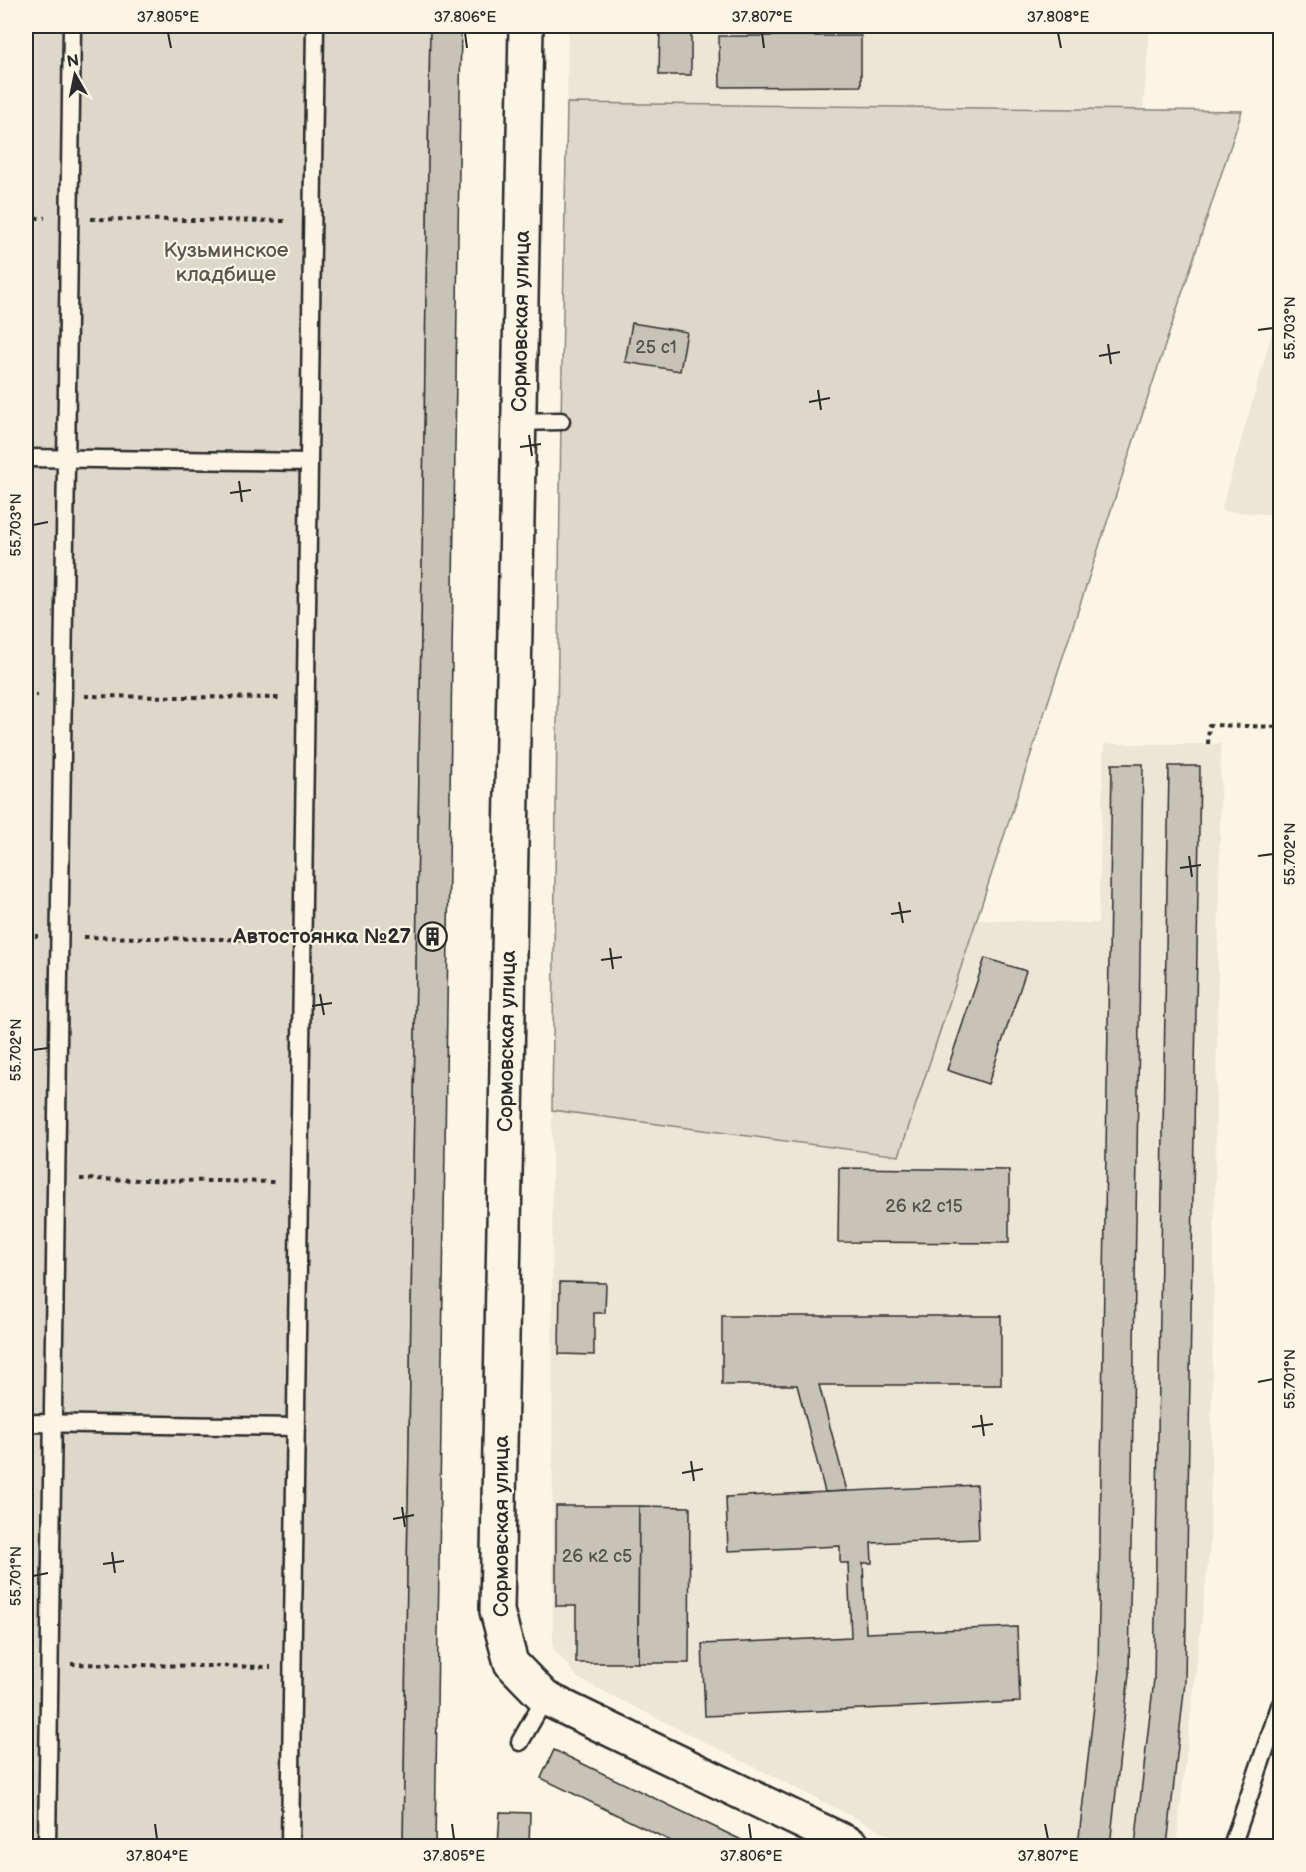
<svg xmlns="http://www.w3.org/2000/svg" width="1306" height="1872" viewBox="0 0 1306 1872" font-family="'Balsamiq Sans',sans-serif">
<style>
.built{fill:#ece6d7}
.green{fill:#ded8ca;stroke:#84827a;stroke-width:1.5}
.building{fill:#c8c3b7;stroke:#2b2b2b;stroke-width:1.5}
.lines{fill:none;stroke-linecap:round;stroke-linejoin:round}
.lane-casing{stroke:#2b2b2b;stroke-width:21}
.secondary-casing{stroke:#2b2b2b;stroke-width:38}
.path{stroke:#2b2b2b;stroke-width:4;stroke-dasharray:4.5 4.5;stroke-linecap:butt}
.lane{stroke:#fcf5e5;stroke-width:16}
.secondary{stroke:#fcf5e5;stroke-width:33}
.ticks{fill:none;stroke:#2b2b2b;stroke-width:2}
.labels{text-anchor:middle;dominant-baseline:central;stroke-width:4.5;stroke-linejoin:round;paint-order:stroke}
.number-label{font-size:18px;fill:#52514e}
.park-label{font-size:21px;fill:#585653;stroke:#fcf5e5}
.street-label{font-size:21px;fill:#2b2b2b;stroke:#fcf5e5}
.poi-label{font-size:21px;font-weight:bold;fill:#2b2b2b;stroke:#fcf5e5;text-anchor:end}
.neatline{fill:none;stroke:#2b2b2b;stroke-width:2}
.ticks-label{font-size:15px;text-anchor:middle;fill:#2b2b2b}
</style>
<rect width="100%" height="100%" fill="#fcf5e5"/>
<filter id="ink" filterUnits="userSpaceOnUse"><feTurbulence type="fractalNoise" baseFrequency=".0167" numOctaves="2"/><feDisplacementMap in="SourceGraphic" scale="12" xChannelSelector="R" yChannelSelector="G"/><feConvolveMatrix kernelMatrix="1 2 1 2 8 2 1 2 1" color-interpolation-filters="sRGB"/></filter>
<g filter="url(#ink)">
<!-- built -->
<g class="built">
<path d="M568,26H1150L1143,110L567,103Z"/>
<path d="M1280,305V515L1221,511Z"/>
<path d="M1104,744H1221L1210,1545L1176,1846H911L579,1679L553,1648L552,1110L899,1156L977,920L1098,923Z"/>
</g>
<!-- green -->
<g class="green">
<path d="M26,26H430L403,1846H26Z"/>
<path d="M567,103L1242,111L899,1156L552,1110L561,421Z"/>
</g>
<!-- building -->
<g class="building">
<path d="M430,26H461L435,1846H403Z"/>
<path d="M660,26H691V75H659Z"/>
<path d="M719,36H861V86L720,87Z"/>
<path d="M632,323L687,332L680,371L625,362Z"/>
<path d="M1112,764H1143L1129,1674L1110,1846H1078L1098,1671Z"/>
<path d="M1169,766H1200L1185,1682L1167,1846H1135L1154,1679Z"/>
<path d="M985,958L1026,971L988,1084L947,1070Z"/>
<path d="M839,1168L1009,1170V1243L838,1242Z"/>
<path d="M560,1282L606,1283L605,1313H594V1355L559,1354Z"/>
<path d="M722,1316H1001V1385H819L847,1491L825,1492L797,1385H722Z"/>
<path d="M977,1485L979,1539L871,1543L872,1563H863L866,1633L1017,1627L1020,1702L705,1716L702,1644L851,1637L848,1563H840V1546L728,1551L726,1497Z"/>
<path d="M556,1506H639L638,1663H576V1606H556Z"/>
<path d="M639,1506L690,1507L689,1663H638Z"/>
<path d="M554,1750L754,1846H681L541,1778Z"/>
<path d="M500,1812L530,1813L529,1846H498Z"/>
</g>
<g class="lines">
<defs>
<g id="lane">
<path d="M519,422L561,421"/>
<path d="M26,458L309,462"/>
<path d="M26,1423L296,1427"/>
<path d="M520,1742L545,1698"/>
<path d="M47,1846L72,26"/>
<path d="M290,1846L315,26"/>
<path d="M1232,1846L1280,1706"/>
</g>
<path id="secondary" d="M526,26L497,1611L511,1663L545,1698L853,1846"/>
</defs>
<!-- lane casing -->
<use href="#lane" class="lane-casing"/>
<!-- secondary casing -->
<use href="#secondary" class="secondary-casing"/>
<!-- path -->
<g class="path">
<path d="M26,218H45"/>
<path d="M91,219L288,221"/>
<path d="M26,695H38"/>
<path d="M85,696L281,698"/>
<path d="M1208,744L1209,725L1280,727"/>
<path d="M26,936H38"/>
<path d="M84,937L281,940"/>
<path d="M80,1179L277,1182"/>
<path d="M71,1664L271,1667"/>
</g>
<!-- lane -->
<use href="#lane" class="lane"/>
<!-- secondary -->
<use href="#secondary" class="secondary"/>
</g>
</g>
<!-- ticks -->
<path class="ticks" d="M168,33L171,48M465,33L467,48M762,33L764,48M1058,33L1061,48M1258,330L1273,328M1108,344L1111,364M1099,356L1120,352M818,390L821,410M809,402L830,398M529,435L532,456M520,447L541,444M239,481L242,502M230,493L251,490M33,525L48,522M1189,856L1192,877M1258,856L1273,854M1180,868L1201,865M899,902L903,923M891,914L911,911M610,948L613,969M601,960L622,957M320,994L324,1015M312,1006L332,1003M33,1050L48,1048M1258,1382L1273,1379M981,1415L984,1436M972,1427L993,1424M691,1461L694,1481M682,1473L703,1469M402,1507L405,1527M393,1519L414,1515M112,1552L115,1573M103,1564L124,1561M33,1576L48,1573M155,1824L157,1839M452,1824L454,1839M749,1824L751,1839M1045,1824L1048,1839"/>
<!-- icons -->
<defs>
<symbol id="building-ring" viewBox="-11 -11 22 22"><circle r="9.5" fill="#fcf5e5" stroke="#2b2b2b" stroke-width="1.5"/><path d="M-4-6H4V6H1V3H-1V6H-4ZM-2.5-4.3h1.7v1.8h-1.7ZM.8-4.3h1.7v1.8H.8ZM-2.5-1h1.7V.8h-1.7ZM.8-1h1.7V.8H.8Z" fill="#2b2b2b"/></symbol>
</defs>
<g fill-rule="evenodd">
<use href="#building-ring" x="416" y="920" width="33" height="33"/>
</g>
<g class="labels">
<!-- number labels -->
<g class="number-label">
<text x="656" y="347">25 с1</text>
<text x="924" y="1206">26 к2 с15</text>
<text x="597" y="1556">26 к2 с5</text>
</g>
<!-- park labels -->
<g class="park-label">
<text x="226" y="250">Кузьминское<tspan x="226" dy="24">кладбище</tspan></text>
</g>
<!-- street labels -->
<g class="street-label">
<text transform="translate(521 321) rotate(-89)">Сормовская улица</text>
<text transform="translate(507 1041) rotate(-89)">Сормовская улица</text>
<text transform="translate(501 1526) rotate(-90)">Сормовская улица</text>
</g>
<!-- poi labels -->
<g class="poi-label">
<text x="411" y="936">Автостоянка №27</text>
</g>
</g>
<!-- margin -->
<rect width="1306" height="1872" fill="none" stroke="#fcf5e5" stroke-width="66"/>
<!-- north arrow -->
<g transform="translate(75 75) rotate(351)" stroke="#fcf5e5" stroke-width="4.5" paint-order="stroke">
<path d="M0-4.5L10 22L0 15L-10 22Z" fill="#2b2b2b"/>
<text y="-9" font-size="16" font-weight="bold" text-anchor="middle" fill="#2b2b2b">N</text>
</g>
<rect x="33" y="33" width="1240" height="1806" class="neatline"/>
<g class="ticks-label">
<text x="168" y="22">37.805°E</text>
<text x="465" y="22">37.806°E</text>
<text x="762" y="22">37.807°E</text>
<text x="1058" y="22">37.808°E</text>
<text transform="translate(1290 328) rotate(-90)" y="5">55.703°N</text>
<text transform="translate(16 525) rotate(-90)" y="5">55.703°N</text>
<text transform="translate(1290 854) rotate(-90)" y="5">55.702°N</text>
<text transform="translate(16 1050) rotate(-90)" y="5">55.702°N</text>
<text transform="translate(1290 1379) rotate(-90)" y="5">55.701°N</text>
<text transform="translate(16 1576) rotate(-90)" y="5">55.701°N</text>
<text x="157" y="1861">37.804°E</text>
<text x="454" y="1861">37.805°E</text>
<text x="751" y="1861">37.806°E</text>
<text x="1048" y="1861">37.807°E</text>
</g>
</svg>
